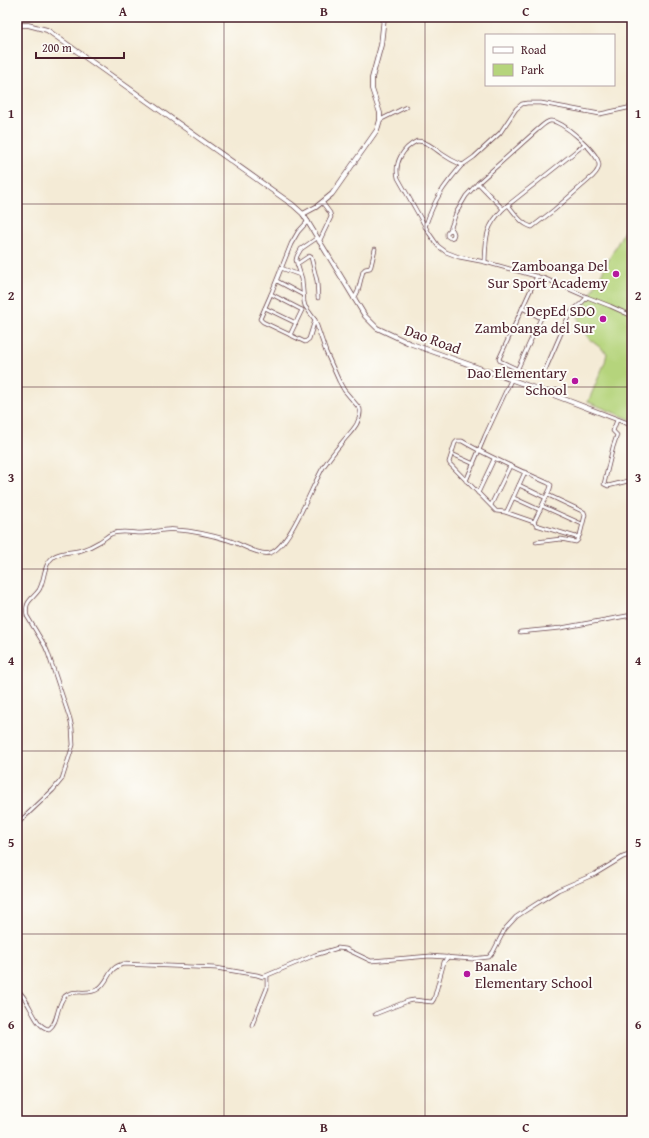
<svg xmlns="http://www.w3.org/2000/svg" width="649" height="1138" viewBox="0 0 649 1138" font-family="'Gentium Book Plus',serif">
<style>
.green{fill:#b5d47b;stroke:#807a53}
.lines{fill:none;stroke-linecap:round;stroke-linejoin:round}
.minor-casing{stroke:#643e45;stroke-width:4.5}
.tertiary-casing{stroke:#643e45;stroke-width:5.5}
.minor{stroke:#fff;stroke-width:3}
.tertiary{stroke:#fff;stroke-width:4}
.grid{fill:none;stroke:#4a1f2b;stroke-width:1;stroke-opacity:0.55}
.poi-dot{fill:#b5179e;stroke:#fdfcf7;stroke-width:1.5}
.labels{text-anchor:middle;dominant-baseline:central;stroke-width:4;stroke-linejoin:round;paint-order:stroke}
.poi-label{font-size:15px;fill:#4a1f2b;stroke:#fdfcf7;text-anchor:end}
.street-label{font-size:15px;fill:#4a1f2b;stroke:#fdfcf7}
.neatline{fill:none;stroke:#4a1f2b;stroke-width:1.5}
.grid-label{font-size:13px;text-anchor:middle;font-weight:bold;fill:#4a1f2b}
</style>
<rect width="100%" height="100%" fill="#fdfcf7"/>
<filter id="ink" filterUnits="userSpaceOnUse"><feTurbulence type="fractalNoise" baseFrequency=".025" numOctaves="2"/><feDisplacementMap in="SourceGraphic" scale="8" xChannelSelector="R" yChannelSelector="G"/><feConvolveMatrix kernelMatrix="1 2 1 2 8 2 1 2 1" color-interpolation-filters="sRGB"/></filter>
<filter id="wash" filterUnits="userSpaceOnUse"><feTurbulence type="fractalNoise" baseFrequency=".012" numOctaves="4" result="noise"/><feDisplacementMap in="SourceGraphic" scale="16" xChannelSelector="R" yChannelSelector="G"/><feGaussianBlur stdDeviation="0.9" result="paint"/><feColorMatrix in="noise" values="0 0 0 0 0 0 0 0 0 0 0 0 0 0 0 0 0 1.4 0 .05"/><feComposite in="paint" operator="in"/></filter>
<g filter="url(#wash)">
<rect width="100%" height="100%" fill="#f4ebd6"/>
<!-- green -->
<path class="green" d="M632,216V420L588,402L605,362L607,353L588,338L578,318Z"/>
</g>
<g filter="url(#ink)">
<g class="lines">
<defs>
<g id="minor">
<path d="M632,107L600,114L541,103H527L522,104L516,109L500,133L474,157L464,164L462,165C455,162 449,159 442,154C435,149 427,141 417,141C403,148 394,162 398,178L429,233L438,246L446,252L459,257L485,262L546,279L587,297L610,306L632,316"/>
<path d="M380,120L406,107"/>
<path d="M478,183L503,209"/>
<path d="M308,221L298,232L291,244L271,294L260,319L263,322L305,342L309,339L315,320"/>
<path d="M425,227C435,198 443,187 462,165"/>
<path d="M450,230L453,231L454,234L453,237L450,238L447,236V233L450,230L456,213L466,196L478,183L537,130C541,127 545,122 550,121C561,119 599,153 599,165C599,169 596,173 593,176L554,210L532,227C521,224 515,213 508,205"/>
<path d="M319,242L331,217L330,213L322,202"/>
<path d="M485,262C486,237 485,228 503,209L585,144"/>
<path d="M297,264L309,256L311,257L317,281L318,298"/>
<path d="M281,268L300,275"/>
<path d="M537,276L499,359L500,361L532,376H539L543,375L569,315C574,308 581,305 587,297"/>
<path d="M277,281L303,295"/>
<path d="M271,294L302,310"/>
<path d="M354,299L358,291L363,271L365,269L370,268L371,266L375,249"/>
<path d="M265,308L296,323"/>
<path d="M290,335L302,310"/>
<path d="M518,368L541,318L522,308"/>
<path d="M617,420L613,431L617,435L613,447L604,484L608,486L632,480"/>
<path d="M452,454L474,464"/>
<path d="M466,481L485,436L511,380"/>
<path d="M519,485L546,498"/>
<path d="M478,493L494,459"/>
<path d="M514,498L540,510"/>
<path d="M491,505L510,466"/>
<path d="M542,506L582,524"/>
<path d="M505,512L534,522L550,489L551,485L548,483C519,470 489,457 462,441H457L455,443L449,462L450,464L496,511L505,512L507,511L525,472"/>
<path d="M534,522L536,525L576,537L580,535L585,515L584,512L548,495"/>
<path d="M536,542L561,539L576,542L578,540L579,536"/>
<path d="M520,632L561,628L632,615"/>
<path d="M17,824L53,790L62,779L73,745L72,728L70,719L48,653L45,646L27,616C24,601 32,600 39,590C45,580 43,565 53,557C61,551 73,553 82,550C88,548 94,545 99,542C103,540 107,536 111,534C121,530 131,533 141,533C153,533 165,528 177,530C194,531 211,535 228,540C239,543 259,556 270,553C290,547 312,485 324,466C329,459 334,452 340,445C348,434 362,424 360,409L344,390L339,381L326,352L315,320L305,306L304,302L302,279L296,260L297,256L301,249L317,238"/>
<path d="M17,990C30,998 34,1028 49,1029C59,1022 56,1005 65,996C74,988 89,996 98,989C110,981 107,968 123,964L216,968L257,975L263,977L315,955L338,948L346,949L371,961L430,956L472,959L489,957L493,952L505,929L516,917L525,911L558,890L595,874L623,857L632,854"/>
<path d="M375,1014L408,1001L414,1000L432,1002L434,999L444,962L448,957"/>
<path d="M252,1025L267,988V976"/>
</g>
<g id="tertiary">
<path d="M17,25H28L47,30L293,205L303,214L365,316L377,328L409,343L543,391L632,425"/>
<path d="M303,214L316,207L332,194L377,130L380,120V113L372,89V78L381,45L384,17"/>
</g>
</defs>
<!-- minor casing -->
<use href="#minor" class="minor-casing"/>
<!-- tertiary casing -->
<use href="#tertiary" class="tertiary-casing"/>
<!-- minor -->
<use href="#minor" class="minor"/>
<!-- tertiary -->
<use href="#tertiary" class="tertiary"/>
</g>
</g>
<!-- grid -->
<path class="grid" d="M224,17V1121M425,17V1121M17,204H632M17,387H632M17,569H632M17,751H632M17,934H632"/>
<!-- markers -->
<g class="poi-dot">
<circle cx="616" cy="274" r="4"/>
<circle cx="603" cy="319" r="4"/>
<circle cx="575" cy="381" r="4"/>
<circle cx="467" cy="974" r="4"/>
</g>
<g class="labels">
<!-- poi labels -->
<g class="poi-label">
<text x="608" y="265">Zamboanga Del<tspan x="608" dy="17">Sur Sport Academy</tspan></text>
<text x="595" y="310">DepEd SDO<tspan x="595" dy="17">Zamboanga del Sur</tspan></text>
<text x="567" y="372">Dao Elementary<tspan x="567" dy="17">School</tspan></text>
<text x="475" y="965" text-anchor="start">Banale<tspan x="475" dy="17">Elementary School</tspan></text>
</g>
<!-- street labels -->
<g class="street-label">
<text transform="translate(433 339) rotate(20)">Dao Road</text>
</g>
</g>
<!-- margin -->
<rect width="649" height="1138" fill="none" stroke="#fdfcf7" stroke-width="44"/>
<!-- legend -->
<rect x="485" y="34" width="130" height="52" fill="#fdfcf7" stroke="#b5a4a5"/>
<rect x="493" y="47" width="20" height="6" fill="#ffffff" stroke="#b5a4a5"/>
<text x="521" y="54" font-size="12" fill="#4a1f2b">Road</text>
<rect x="493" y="64" width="20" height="12" fill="#b5d47b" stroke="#b5a4a5"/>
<text x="521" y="74" font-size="12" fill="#4a1f2b">Park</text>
<!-- scale -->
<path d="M36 52v6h88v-6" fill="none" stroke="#4a1f2b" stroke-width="2"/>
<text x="42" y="52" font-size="12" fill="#4a1f2b" stroke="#fdfcf7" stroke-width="3" paint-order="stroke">200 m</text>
<rect x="22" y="22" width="605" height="1094" class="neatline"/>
<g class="grid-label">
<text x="123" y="16">A</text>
<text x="324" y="16">B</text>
<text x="526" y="16">C</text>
<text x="11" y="118">1</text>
<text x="638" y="118">1</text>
<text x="11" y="300">2</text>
<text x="638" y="300">2</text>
<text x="11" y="482">3</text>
<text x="638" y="482">3</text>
<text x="11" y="665">4</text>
<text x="638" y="665">4</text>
<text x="11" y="847">5</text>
<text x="638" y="847">5</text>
<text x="11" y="1029">6</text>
<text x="638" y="1029">6</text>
<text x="123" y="1132">A</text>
<text x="324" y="1132">B</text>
<text x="526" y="1132">C</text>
</g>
</svg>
